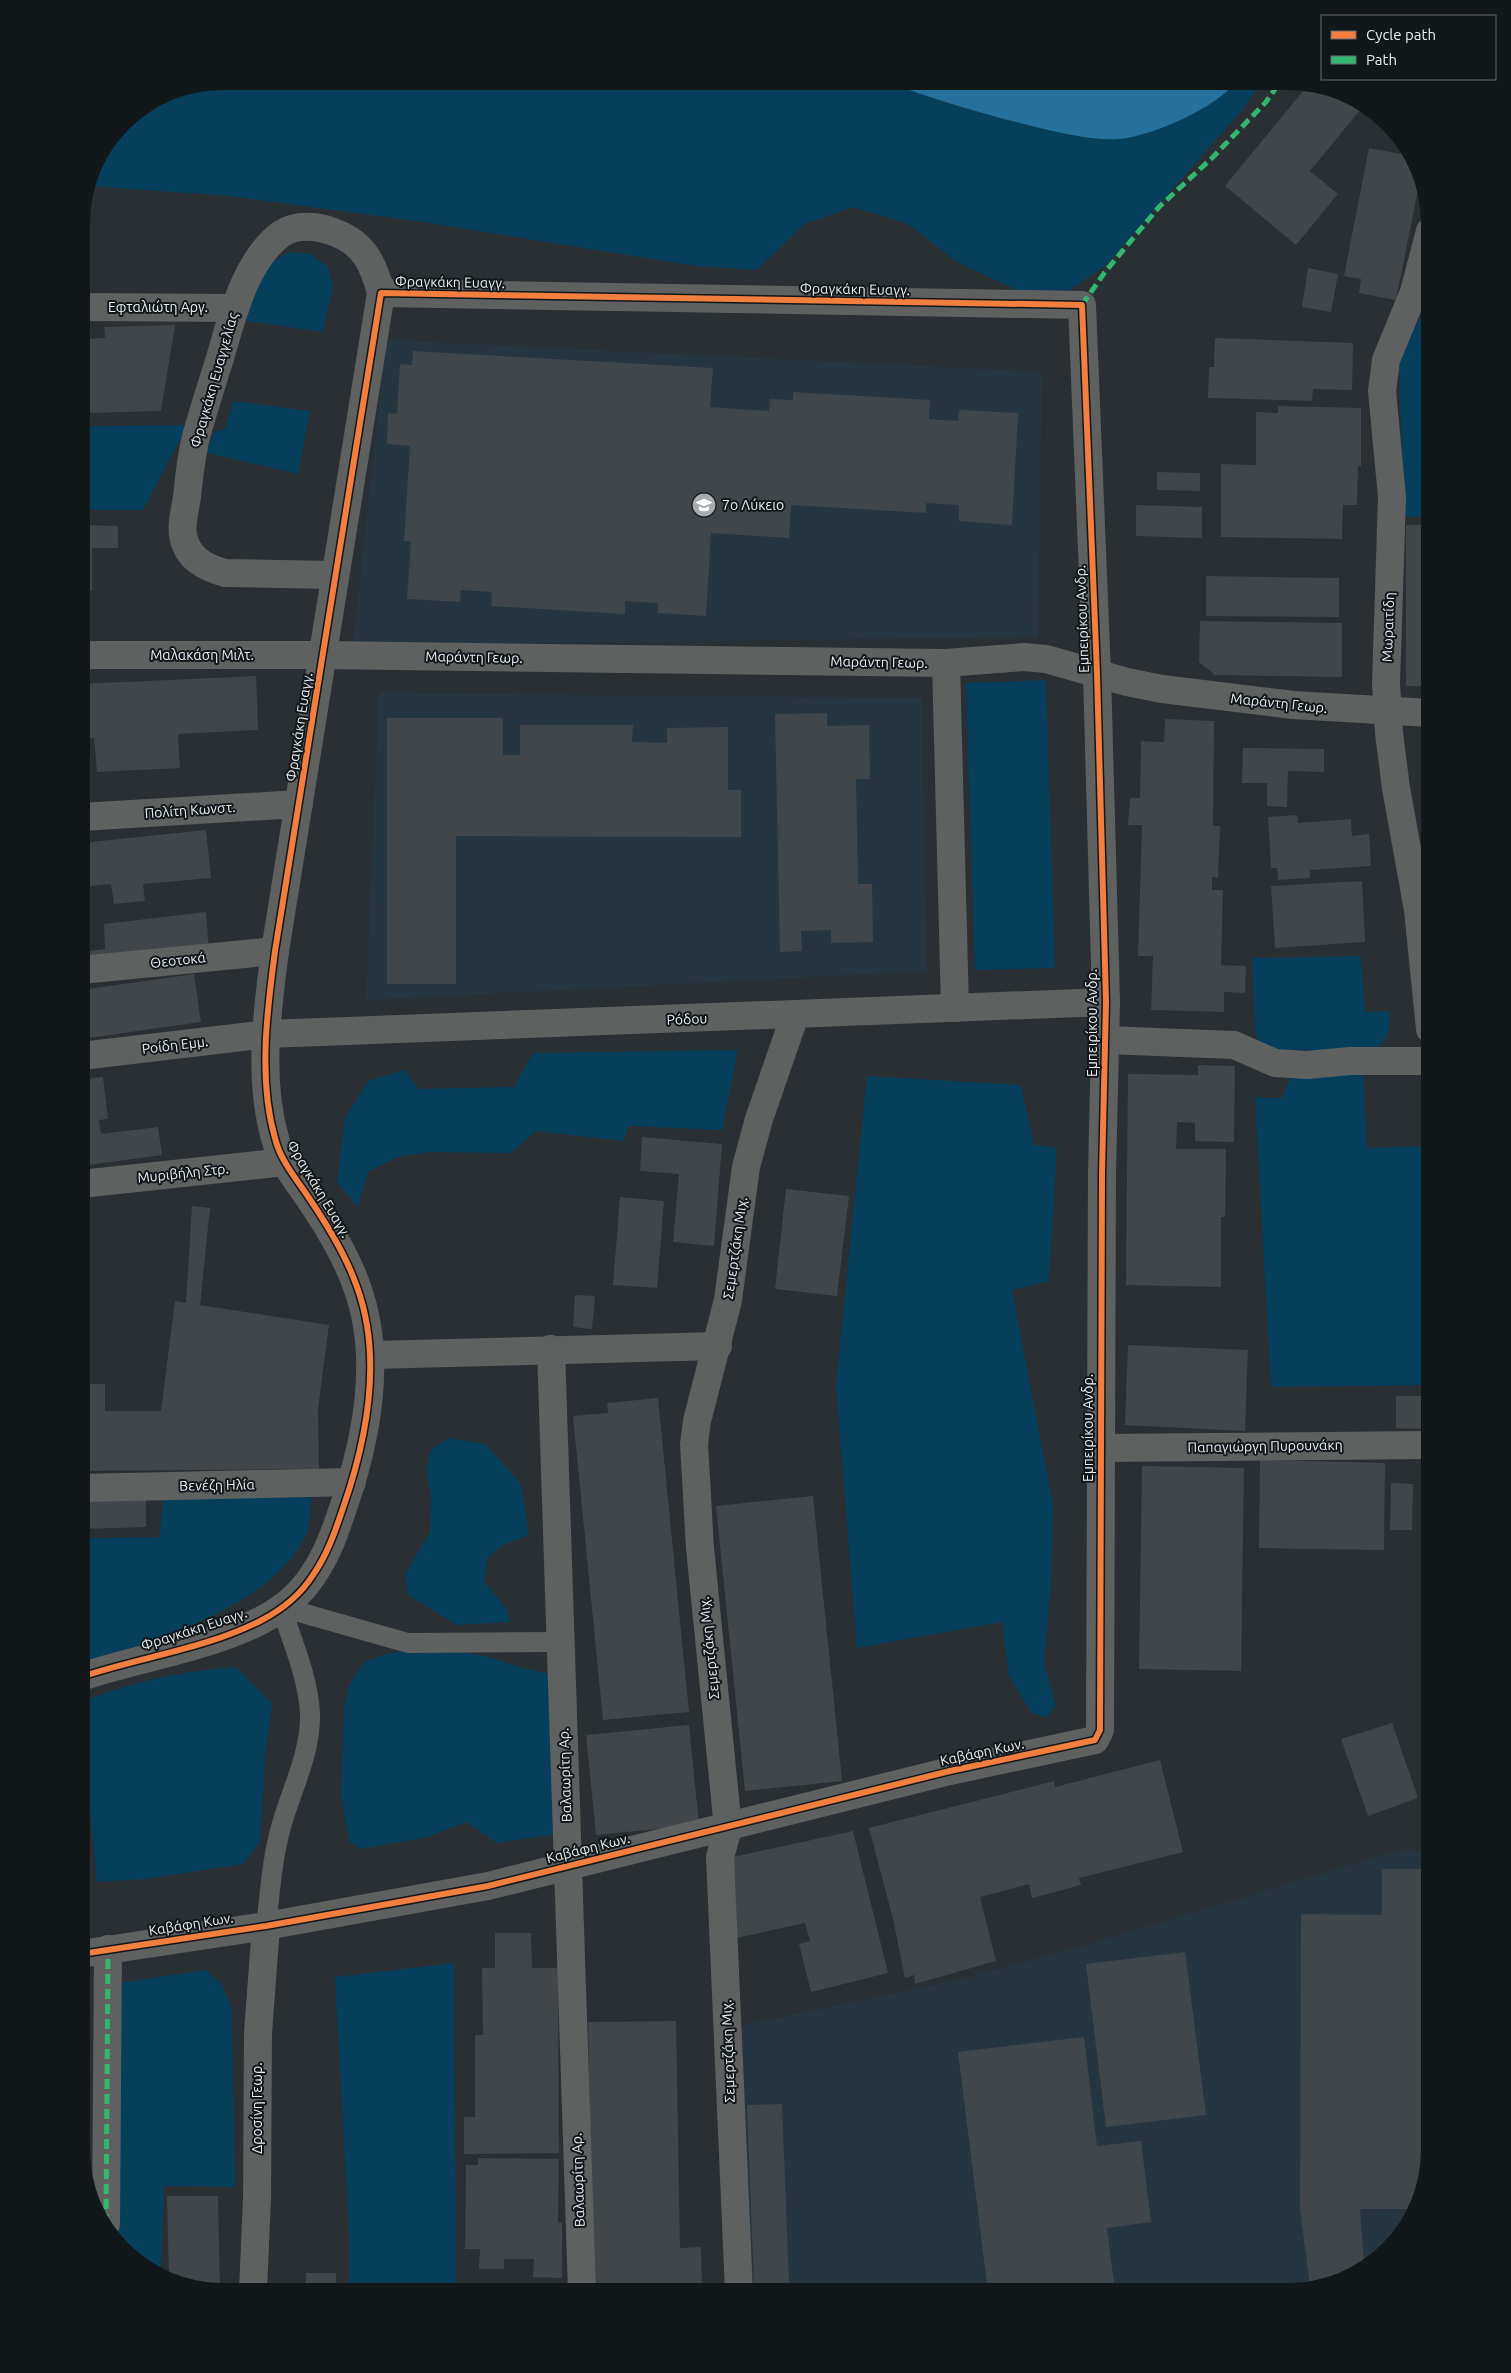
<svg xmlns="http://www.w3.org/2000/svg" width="1511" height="2373" viewBox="0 0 1511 2373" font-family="Ubuntu,sans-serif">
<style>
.built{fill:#263640}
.green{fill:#063f5b}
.water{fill:#25719b}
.building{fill:#41464a}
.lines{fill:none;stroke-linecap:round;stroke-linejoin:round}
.lane{stroke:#5f6060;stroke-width:20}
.street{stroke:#5f6060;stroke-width:28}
.quiet{stroke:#33b770;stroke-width:5;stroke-dasharray:10 5;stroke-linecap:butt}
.cycleway-casing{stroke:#12171a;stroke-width:9}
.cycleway{stroke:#f27e40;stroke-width:6}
.labels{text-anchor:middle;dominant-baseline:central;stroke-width:4;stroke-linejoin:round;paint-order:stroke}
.street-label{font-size:14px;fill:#e9eff4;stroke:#12171a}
.poi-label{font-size:14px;fill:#e9eff4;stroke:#12171a;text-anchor:start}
</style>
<rect width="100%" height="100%" fill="#292f33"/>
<!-- built -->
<g class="built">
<path d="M386,340L1042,372L1038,637L353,645Z"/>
<path d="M379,693L922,698L926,971L366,1000Z"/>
<path d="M1397,1851H1430V2150L1411,2221L1351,2277L1288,2292H750L734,2027L959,1980L1089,1944Z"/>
</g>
<!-- green -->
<g class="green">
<path d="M223,81H885L938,100L1008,120L1070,135L1119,139L1194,114L1236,82H1262L1242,110L1106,265L1064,294L1017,290L957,262L908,224L853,207L805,224L757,270L695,266L429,223L230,196L88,186L92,169L123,123L169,92Z"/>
<path d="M290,252L311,254L328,267L333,286L323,332L247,321L239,316L272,262Z"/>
<path d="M1430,292V517H1402L1403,473L1399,365L1412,331L1425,312Z"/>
<path d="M234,401L310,411L298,474L207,453L213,433L225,429Z"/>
<path d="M188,425L143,510H82V426Z"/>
<path d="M1046,680L1055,968L975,970L966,683Z"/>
<path d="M1361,956L1365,1012L1390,1011C1389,1032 1390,1038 1373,1051L1268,1050L1258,1041L1255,1029L1252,958Z"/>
<path d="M738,1050L722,1130L628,1126L624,1141L536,1131L511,1153L430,1152L398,1157L368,1172L358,1207L337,1182L345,1118L369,1080L405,1070L419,1089L514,1087L533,1053Z"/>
<path d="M1363,1068L1367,1148L1430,1146V1385L1271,1387L1255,1097L1282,1098L1291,1077Z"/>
<path d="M867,1076L1021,1085L1034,1145L1057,1148L1049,1281L1012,1290L1053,1505L1051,1585L1044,1664L1056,1706L1046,1718L1031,1712L1009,1676L1002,1622L857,1648L836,1386Z"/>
<path d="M448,1438L485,1444L521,1484L529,1535L503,1545L488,1557L484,1581L507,1609L510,1622L457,1625L408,1595L405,1574L430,1532L431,1495L426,1470L431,1450Z"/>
<path d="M312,1493C310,1506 311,1523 306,1535C272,1608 151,1640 81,1669V1538L160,1537L163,1498Z"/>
<path d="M439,1649L486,1656L522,1668L555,1675L557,1834L497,1843L466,1822L428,1837L361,1849L349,1841L341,1795L344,1707L350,1683L365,1662L388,1653Z"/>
<path d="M236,1667L272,1704L266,1748L260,1842L243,1864L146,1879L97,1882L87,1780H81V1702C127,1683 187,1670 236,1667Z"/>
<path d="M454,1963L456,2292L349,2291V2233L335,1977Z"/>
<path d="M206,1970L222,1984L232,2010L235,2187L164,2186L161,2273L145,2268L115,2235L119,1983Z"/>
</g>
<!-- water -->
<path class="water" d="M885,81L1236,82C1215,108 1153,136 1119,139C1096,141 1066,134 1044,129C990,116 937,101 885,81Z"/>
<!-- building -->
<g class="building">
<path d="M1308,85L1348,99L1361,109L1310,171L1338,194L1296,245L1225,186Z"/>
<path d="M1369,148L1412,156L1415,160L1420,180L1396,300L1359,293L1361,279L1344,276Z"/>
<path d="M1308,268L1338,274L1331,312L1302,307Z"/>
<path d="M175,325L161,411L88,413L85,339L105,338L104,327Z"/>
<path d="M1215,338L1353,343L1352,390L1313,389L1312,401L1208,398L1209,367H1214Z"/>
<path d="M413,351L713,368L710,407L769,411L770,399L793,400V392L930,400L929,419L958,421L959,410L1018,413L1012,525L959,521V505L926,503V513L791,505L789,538L711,533L706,616L658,613V603L625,601V614L491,606L492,592L461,590L460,602L407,599L411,541H404L410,446L387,444L388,413L397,414L400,364L412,365Z"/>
<path d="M1278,406L1361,408V466H1358L1357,505H1343L1342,539L1221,537V464L1256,465V412L1278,413Z"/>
<path d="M1157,472L1200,473V491L1157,490Z"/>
<path d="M1136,505L1202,507V538L1136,536Z"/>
<path d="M81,525L118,526V548H92V591H81Z"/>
<rect x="1406" y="525" width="24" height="161"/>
<path d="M1206,576L1339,578V617L1206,616Z"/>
<path d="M1200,621L1342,623V677L1215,675L1199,662Z"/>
<path d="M256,676L258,730L178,734L180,768L97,772L94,738H81V684Z"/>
<path d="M827,713V726L869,725L870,779H856L858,884H872L873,942L831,943V930L801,931L802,951L780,952L775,714Z"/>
<path d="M387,718H503V755H520V725H633L632,742L667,743V728L728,727V790H741V837L456,836V984H387Z"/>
<path d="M1165,719L1214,721L1213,826H1220L1218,878L1212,877V890H1223L1221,965L1246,966L1245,993L1224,992V1012L1151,1010L1153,956H1138L1142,825H1128L1130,798H1140L1141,741L1164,742Z"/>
<path d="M1243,748L1324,749V772L1288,771L1287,807L1267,806V783H1242Z"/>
<path d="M1297,815L1298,823L1351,819L1352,836L1369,834L1371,866L1310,870V878L1278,880L1277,868H1271L1268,817Z"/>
<path d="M206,830L211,878L143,884L145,901L114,904L111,884L81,887V843Z"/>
<path d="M1362,881L1365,942L1275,948L1271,886Z"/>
<path d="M206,912L209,950L81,963V952L105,949L104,924Z"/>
<path d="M194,974L201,1022L81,1039V990Z"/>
<path d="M1198,1065L1235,1066L1234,1142L1195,1141V1123L1177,1122L1176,1149H1226L1225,1217H1221V1287L1126,1285L1128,1074L1198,1075Z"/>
<path d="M103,1077L108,1119L99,1120L101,1134L158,1127L162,1155L81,1166V1080Z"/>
<path d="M642,1137L722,1144L714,1246L673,1242L679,1174L640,1171Z"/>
<path d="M786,1189L849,1196L837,1296L775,1289Z"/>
<path d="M620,1197L664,1201L657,1288L613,1285Z"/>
<path d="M192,1206L210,1208L200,1305L329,1325L318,1409L319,1469L81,1471V1384H105V1411H161L175,1301L186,1303Z"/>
<path d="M575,1295L595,1296L592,1329L573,1327Z"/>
<path d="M1128,1345L1248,1350L1245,1431L1125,1425Z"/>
<path d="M1396,1396H1430V1429L1396,1428Z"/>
<path d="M658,1398L689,1712L603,1720L573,1416L608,1413L607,1403Z"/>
<path d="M1260,1460L1385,1463L1384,1550L1259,1548Z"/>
<path d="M1142,1466L1244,1468L1241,1671L1139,1669Z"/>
<path d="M1391,1483L1413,1484L1412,1530H1390Z"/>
<path d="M813,1496L842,1781L745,1791L716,1506Z"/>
<path d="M146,1499V1527L82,1529L81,1500Z"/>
<path d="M1392,1723L1418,1798L1368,1816L1341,1739Z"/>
<path d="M689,1725L699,1825L596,1835L586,1735Z"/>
<path d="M1160,1760L1183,1852L1079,1878L1081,1885L1032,1898L1029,1884L980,1897L996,1961L915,1984L914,1975L905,1978L893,1919L869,1828L1054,1781L1055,1787Z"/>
<path d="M853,1831L888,1973L811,1992L799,1944L810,1941L805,1923L736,1938L733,1857Z"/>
<path d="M1382,1869H1430V2150L1414,2209H1360L1364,2264L1351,2277L1310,2287L1300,2209L1301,1914L1382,1915Z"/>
<path d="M495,1933H531L532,1968H558L559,2153L464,2154V2117H475V2035H483L482,1968H495Z"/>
<path d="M1185,1952L1206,2115L1106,2127L1086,1964Z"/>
<path d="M676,2021L680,2248L701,2247L702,2292H593L588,2022Z"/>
<path d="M1084,2037L1097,2146L1141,2141L1151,2222L1107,2228L1115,2292H988L958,2052Z"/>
<path d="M782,2104L789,2283L754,2284L747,2105Z"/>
<path d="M478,2158L559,2159L558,2222L562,2223V2278L533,2277L534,2259H504V2269H479L480,2249H465L466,2165H478Z"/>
<path d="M167,2196H218L220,2291L169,2276Z"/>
<path d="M306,2273H336V2291H305Z"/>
</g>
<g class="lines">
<!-- lane -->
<path class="lane" d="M266,1926C270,1893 272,1859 281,1827C291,1790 311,1754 310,1713C308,1677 292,1641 281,1607L408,1643L560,1642"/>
<!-- street -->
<g class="street">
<path d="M82,307L235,308"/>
<path d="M334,575L225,573C204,567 187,558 183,535C181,524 185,509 187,497C189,478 191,457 196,437C203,411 212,384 220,358C232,317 245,261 281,234C297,223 320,226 336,233C365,244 374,266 381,293"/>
<path d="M81,655H323L946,663L1024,657L1046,659L1127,682L1162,689L1293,705L1430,713"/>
<path d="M946,663L955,1008"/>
<path d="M81,817L299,804"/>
<path d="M81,970L275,951"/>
<path d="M1430,1029L1418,910L1396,788L1389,733L1386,684L1392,497L1382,391L1386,360L1414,292L1430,231"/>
<path d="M1106,1040L1234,1045L1275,1063L1307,1065L1350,1061H1430"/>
<path d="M81,1056L268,1034L1106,1002"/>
<path d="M81,1184L285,1162"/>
<path d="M551,1349L582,2292"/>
<path d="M371,1355L718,1346"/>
<path d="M1100,1448L1430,1445"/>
<path d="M81,1488L352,1482"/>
<path d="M81,1954L266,1926L488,1886L950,1771L1095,1740L1100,1730L1102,1173L1106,1002L1097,673L1082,305L381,293L275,951C267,1011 258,1079 275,1138C280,1160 297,1180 309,1198C328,1226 346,1255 357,1287C383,1358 367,1439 343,1508C335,1532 327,1555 313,1575C301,1594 281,1610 262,1620C206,1649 140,1657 81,1677"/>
<path d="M106,2224L108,1949"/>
<path d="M253,2291L257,2198L258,2033L266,1926"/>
<path d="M739,2292L720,1857L728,1828L700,1548L694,1444L697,1421L728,1300L746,1167L759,1119L795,1015"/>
</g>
<!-- quiet -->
<g class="quiet">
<path d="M1082,305L1105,272L1159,207L1212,158L1266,102L1280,82"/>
<path d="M106,2224L108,1949"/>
</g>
<defs>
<path id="cycleway" d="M81,1954L266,1926L488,1886L950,1771L1095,1740L1100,1730L1102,1173L1106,1002L1097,673L1082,305L381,293L275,951C267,1011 258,1079 275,1138C280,1160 297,1180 309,1198C328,1226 346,1255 357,1287C383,1358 367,1439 343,1508C335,1532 327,1555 313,1575C301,1594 281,1610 262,1620C206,1649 140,1657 81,1677"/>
</defs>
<!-- cycleway casing -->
<use href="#cycleway" class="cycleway-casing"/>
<!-- cycleway -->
<use href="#cycleway" class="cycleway"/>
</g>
<!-- icons -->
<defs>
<symbol id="school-disc" viewBox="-11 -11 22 22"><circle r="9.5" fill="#a6acb0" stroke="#12171a"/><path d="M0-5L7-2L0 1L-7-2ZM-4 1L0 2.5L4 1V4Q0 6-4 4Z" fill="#fff"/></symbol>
</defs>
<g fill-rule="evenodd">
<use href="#school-disc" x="690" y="491" width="28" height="28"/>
</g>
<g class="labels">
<!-- street labels -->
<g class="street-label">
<text transform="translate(450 282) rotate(1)">Φραγκάκη Ευαγγ.</text>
<text transform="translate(855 289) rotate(1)">Φραγκάκη Ευαγγ.</text>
<text x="158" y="307">Εφταλιώτη Αργ.</text>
<text transform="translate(214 380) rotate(-74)">Φραγκάκη Ευαγγελίας</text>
<text transform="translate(1082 619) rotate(-92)">Εμπειρίκου Ανδρ.</text>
<text transform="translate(1388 627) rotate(-88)">Μωραιτίδη</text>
<text x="202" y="655">Μαλακάση Μιλτ.</text>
<text transform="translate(474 657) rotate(1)">Μαράντη Γεωρ.</text>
<text transform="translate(879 662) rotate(1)">Μαράντη Γεωρ.</text>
<text transform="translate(1279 703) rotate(6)">Μαράντη Γεωρ.</text>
<text transform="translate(299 727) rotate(-81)">Φραγκάκη Ευαγγ.</text>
<text transform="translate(190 810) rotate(-4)">Πολίτη Κωνστ.</text>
<text transform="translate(178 960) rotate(-6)">Θεοτοκά</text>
<text transform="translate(687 1019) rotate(-2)">Ρόδου</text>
<text transform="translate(1092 1023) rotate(-90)">Εμπειρίκου Ανδρ.</text>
<text transform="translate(175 1045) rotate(-7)">Ροίδη Εμμ.</text>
<text transform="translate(183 1173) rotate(-6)">Μυριβήλη Στρ.</text>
<text transform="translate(319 1189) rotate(59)">Φραγκάκη Ευαγγ.</text>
<text transform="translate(735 1248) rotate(-82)">Σεμερτζάκη Μιχ.</text>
<text transform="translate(1088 1428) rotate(-90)">Εμπειρίκου Ανδρ.</text>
<text transform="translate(1265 1446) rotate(-1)">Παπαγιώργη Πυρουνάκη</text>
<text transform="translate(217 1485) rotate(-1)">Βενέζη Ηλία</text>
<text transform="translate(194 1629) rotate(-18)">Φραγκάκη Ευαγγ.</text>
<text transform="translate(709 1648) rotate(-96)">Σεμερτζάκη Μιχ.</text>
<text transform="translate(982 1752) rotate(-12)">Καβάφη Κων.</text>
<text transform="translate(565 1775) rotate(-92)">Βαλαωρίτη Αρ.</text>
<text transform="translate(588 1848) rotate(-14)">Καβάφη Κων.</text>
<text transform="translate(191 1924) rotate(-9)">Καβάφη Κων.</text>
<text transform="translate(728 2051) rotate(-92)">Σεμερτζάκη Μιχ.</text>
<text transform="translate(257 2108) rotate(-90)">Δροσίνη Γεωρ.</text>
<text transform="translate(578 2180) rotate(-92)">Βαλαωρίτη Αρ.</text>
</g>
<!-- poi labels -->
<g class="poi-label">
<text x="722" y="505">7o Λύκειο</text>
</g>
</g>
<!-- crop -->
<path d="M0 0H1511V2373H0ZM223 90H1288A133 133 0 0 1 1421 223V2150A133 133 0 0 1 1288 2283H223A133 133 0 0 1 90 2150V223A133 133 0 0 1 223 90Z" fill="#12171a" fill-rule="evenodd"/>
<!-- legend -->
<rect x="1321" y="15" width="175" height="65" fill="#12171a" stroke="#686d71"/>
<rect x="1331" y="31" width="25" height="8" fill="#f27e40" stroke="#686d71"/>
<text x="1366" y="40" font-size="15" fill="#e9eff4">Cycle path</text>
<rect x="1331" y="56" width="25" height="8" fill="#33b770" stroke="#686d71"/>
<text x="1366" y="65" font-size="15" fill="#e9eff4">Path</text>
</svg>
